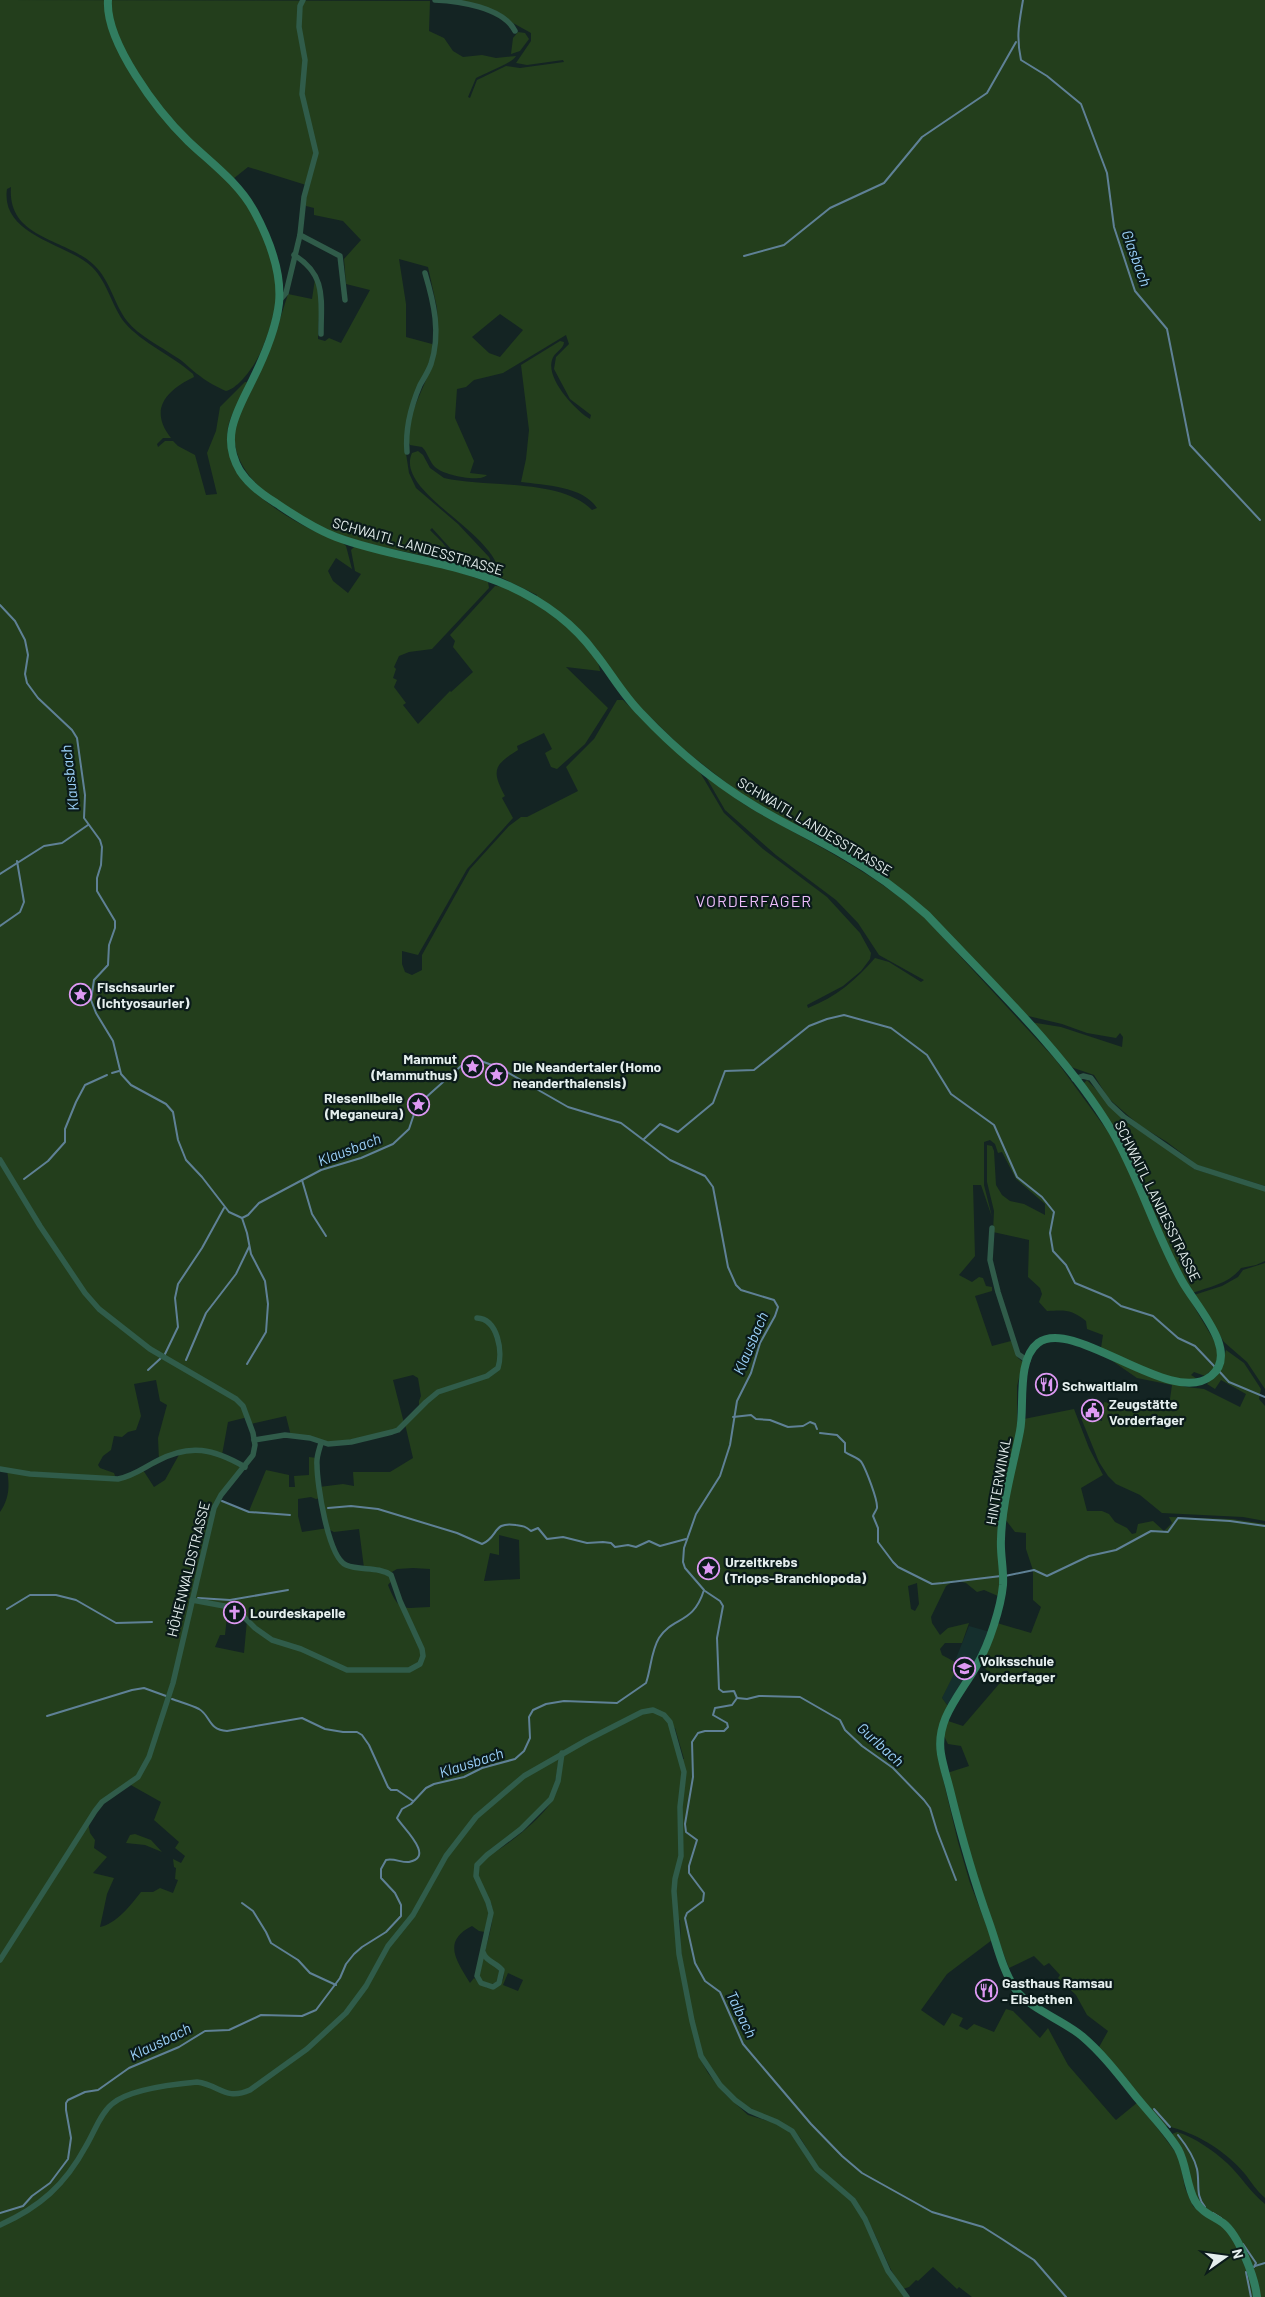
<svg xmlns="http://www.w3.org/2000/svg" width="1265" height="2297" viewBox="0 0 1265 2297" font-family="Barlow,sans-serif">
<style>
.built{fill:#152f2d}
.green{fill:#233e1c;fill-rule:evenodd}
.lines{fill:none;stroke-linecap:round;stroke-linejoin:round}
.stream{stroke:#5f8196;stroke-width:2}
.street{stroke:#305c4a;stroke-width:5.5}
.secondary{stroke:#317d60;stroke-width:8}
.labels{text-anchor:middle;dominant-baseline:central;stroke-width:4.5;stroke-linejoin:round;paint-order:stroke}
.street-label{font-size:14px;fill:#e4eeed;stroke:#0b1b1a}
.poi-label{font-size:14px;font-weight:bold;fill:#e4eeed;stroke:#0b1b1a;text-anchor:start}
.water-label{font-size:15px;font-style:italic;fill:#9bd1fa;stroke:#0b1b1a}
.quarter-label{font-size:16px;letter-spacing:1px;fill:#eebefd;stroke:#0b1b1a}
</style>
<rect width="100%" height="100%" fill="#142423"/>
<!-- built -->
<path class="built" d="M969,1626L990,1632L983,1653L950,1708L942,1698L954,1673L951,1671Z"/>
<!-- green -->
<g class="green">
<path d="M0,0L430,1L429,31L444,38L453,51L463,57L482,55L496,58L516,56C513,63 485,73 476,78L468,97L470,98L477,80L506,66L520,68L564,62L563,60L527,65L516,63L531,41V33L484,7L458,0H1265V1186L1197,1165L1167,1142L1139,1125L1108,1098L1094,1075L1068,1066L1030,1022L1061,1027L1122,1047L1123,1037L1120,1033L1116,1038L1087,1033L1062,1024L1024,1015L929,913L906,893L869,866L742,795L683,749L632,699L583,633L557,611L536,598L537,595L500,577C499,533 394,493 412,453L418,451L423,455L430,468L444,478C487,488 560,478 592,510L597,508C583,486 544,485 521,482L526,459L529,430L521,365L560,341L564,342C564,349 554,352 552,360C546,379 575,410 590,419L591,415L570,399L554,369L556,357L569,344L566,335L503,373L474,380L466,387L457,389L455,418L474,461L470,473L487,475C480,483 443,475 435,467C429,461 428,453 422,447L410,445L408,441L411,415L432,366L438,336L437,308L428,267L399,259L406,304V337L432,344L433,346L428,368L419,385L406,425L405,447L409,473L416,488L458,524L489,557L495,570H490L487,560L451,549L432,528L430,530C438,539 453,549 450,562C412,552 372,547 335,533C295,518 227,479 235,428C238,407 253,389 261,369C272,345 280,319 288,294L312,299L315,279L320,290L318,339L325,341L329,338L341,343L370,290L346,284L344,259L361,240L343,221L314,215V208L306,206V185L248,167L233,179L203,151L200,157C212,168 226,178 237,191C258,217 279,267 276,301C274,318 268,334 262,349C257,362 240,388 226,391C217,387 207,382 200,376C191,370 185,362 176,357C160,346 139,336 127,321C114,304 110,280 94,265C66,238 7,239 11,187L7,189C0,236 69,244 92,267C108,283 112,307 125,323C142,343 173,356 193,374L194,377C167,390 148,409 171,438H163L157,444L158,447L165,441H173L178,446L195,455L206,495L217,494L207,453L216,431L220,407L245,382H247C244,398 231,411 228,427C221,479 274,510 312,530C322,535 339,538 346,546L352,569L336,558L328,571L333,581L348,593L361,574L355,571L351,550L355,546L449,569L488,582L489,588L432,649L409,652L399,656L394,667L396,669L393,678L397,680L394,687L406,703L403,705L418,724L450,691L451,692L473,672L453,647L455,641L450,635L495,586C519,585 601,646 600,671L566,667L608,708L585,744L557,769L551,767L545,753L552,749L544,733L517,746L518,750C494,765 491,770 505,796L502,798L513,818L467,869L418,955L402,951V964L405,972L412,975L422,970V955L470,869L509,826L521,817H527L578,791L566,767L594,739L617,700H623L656,733L698,769L724,813L763,849L827,897L860,933L871,953L870,959L861,971L843,986L807,1005L808,1008C836,997 856,980 875,958L889,962L921,982L924,980L879,955L858,923L836,900L776,855L725,810L706,777C722,786 735,799 750,808C811,843 871,870 925,918L1055,1059L1109,1133L1124,1161L1177,1278L1218,1347L1219,1356L1216,1366L1205,1376L1194,1372L1191,1375L1199,1380C1168,1383 1127,1362 1101,1348L1103,1335L1087,1329L1086,1321C1071,1309 1065,1310 1047,1311L1039,1302L1042,1294L1040,1288L1028,1277L1029,1240L993,1232L994,1211L987,1182V1145L992,1146L994,1151L996,1185L1002,1195L1010,1201L1024,1204L1045,1215V1204L1016,1179L1002,1152L998,1153L995,1144L990,1140L984,1142V1185L992,1217L981,1185H973L975,1256L959,1275L972,1282L979,1277L983,1278L986,1286L992,1287V1291L975,1296L992,1346L1011,1341L1018,1358L1023,1362L1017,1386V1431L1002,1506L998,1540L1001,1580L998,1596L984,1590L977,1592L966,1583L955,1580L946,1586L931,1617L932,1623L940,1635L948,1628L969,1623L962,1643H945L940,1649L942,1655L955,1662L951,1671L955,1672L942,1698L948,1706L942,1723L938,1758L958,1842L970,1883L992,1940L947,1974L921,2010L944,2026L952,2013L963,2018L959,2026L967,2030L974,2024L994,2032L1006,2009L1013,2011L1040,2038L1048,2028L1068,2065L1113,2117L1116,2120L1138,2102L1179,2157L1185,2188L1193,2206L1200,2212L1219,2223L1221,2219C1188,2200 1195,2187 1183,2155C1180,2148 1172,2142 1172,2134L1177,2132C1194,2137 1214,2151 1227,2163C1241,2176 1250,2192 1265,2204V2297H972L959,2287L957,2289L933,2267L918,2281L916,2280L909,2287L903,2289C883,2262 876,2227 856,2202C845,2190 830,2181 820,2169C810,2158 805,2141 794,2131C782,2121 767,2118 754,2110C736,2100 715,2081 706,2062C691,2029 685,1987 681,1951C680,1941 681,1930 680,1920L676,1922L677,1952L684,1991L698,2055L708,2073L725,2094L748,2115L775,2123L786,2129L798,2141L816,2170L853,2203L865,2223L888,2273L904,2297H0V1512C9,1499 10,1486 7,1471L0,1469ZM500,314L523,330L500,357L489,353L472,337ZM413,1375L418,1378L421,1396L419,1401V1409L404,1423L393,1380ZM156,1380L160,1401L167,1405L158,1438L159,1460L180,1453L165,1480L154,1487L143,1470L133,1476L116,1479L114,1473L100,1468L98,1465L103,1456L111,1450L114,1436L122,1437L128,1432L136,1430L141,1416L134,1384ZM286,1416L291,1436C298,1436 305,1437 311,1438C316,1439 320,1443 326,1444C344,1446 392,1436 405,1424L413,1458L390,1472H353L354,1486L343,1484L319,1487L317,1458L309,1457V1475L294,1476L295,1487H289V1475L266,1470L249,1511L218,1500L245,1467L222,1455L228,1422L248,1417L251,1424ZM311,1497L316,1499L321,1498L328,1528L302,1532L298,1516V1499ZM328,1529L334,1532L359,1529L364,1568C336,1564 335,1554 328,1529ZM499,1535L519,1540L520,1579L484,1581L490,1553L499,1555ZM413,1568L430,1569V1607C403,1608 399,1613 388,1585L393,1579L390,1573L397,1569ZM917,1583L919,1604L915,1611L911,1609L908,1586ZM228,1607L237,1609L247,1620L244,1653L215,1647L220,1635H225ZM636,1714H643L564,1754C562,1767 561,1782 555,1795C549,1811 519,1836 504,1846C496,1852 482,1857 478,1868C474,1878 487,1893 491,1903C496,1918 488,1937 485,1952L486,1956L498,1964L504,1974L503,1980L495,1988H487L474,1978L470,1983C456,1960 442,1941 472,1926L479,1931L485,1932L489,1910L475,1877L474,1868L489,1850L522,1826L549,1799L554,1789L560,1752ZM671,1727L675,1728L684,1759H680ZM129,1784L161,1802L154,1820L179,1842L175,1848L185,1856L181,1863L173,1859L174,1867L176,1868L175,1879L178,1880L173,1893L160,1888L153,1892H141C131,1905 116,1924 100,1927L107,1894L114,1878L93,1873L107,1857L94,1848L95,1840L90,1833L88,1822L102,1802ZM508,1973L523,1980L518,1991L503,1985ZM72,2167L74,2168C56,2191 37,2210 9,2222L8,2219C37,2205 52,2192 72,2167Z"/>
<path d="M518,32L525,33L529,39L520,51L511,54L513,38Z"/>
<path d="M1087,1080L1129,1124L1164,1146L1194,1169L1265,1191V1261L1256,1265L1241,1268C1230,1283 1210,1287 1192,1293L1171,1252L1130,1158L1083,1084Z"/>
<path d="M1265,1263V1389L1247,1362L1224,1342L1194,1295L1222,1286L1238,1277L1243,1270Z"/>
<path d="M1226,1350L1244,1363L1261,1389L1259,1399L1265,1406V1521L1243,1517L1162,1513L1140,1495L1116,1484L1108,1476L1099,1462L1081,1418L1102,1421L1104,1402L1139,1408L1142,1402L1169,1406L1172,1385L1137,1378L1111,1360L1158,1379L1186,1387L1204,1389L1240,1407L1246,1394L1221,1380L1215,1389L1207,1384L1221,1369Z"/>
<path d="M1074,1409L1089,1448L1103,1475L1081,1488L1087,1511H1102L1109,1514L1115,1522L1127,1528L1132,1534L1136,1533L1138,1524L1153,1521L1164,1531L1172,1523L1169,1517L1232,1519L1265,1524V2198C1256,2190 1252,2183 1245,2174C1226,2151 1194,2131 1165,2126L1098,2049L1108,2031L1087,2015L1076,1995L1058,1978L1060,1975L1049,1963L1044,1966L1034,1956L1009,1968L980,1892L947,1773L969,1766L961,1746L948,1744L943,1734L948,1721L963,1726L999,1684L981,1664L997,1623L1031,1633L1041,1607L1033,1600V1570L1026,1549V1533L1015,1532L1005,1519L1024,1419Z"/>
<path d="M135,1834L151,1840L162,1852L145,1845L126,1843L130,1835Z"/>
<path d="M483,1958L495,1966L500,1972L496,1983L488,1985L479,1978Z"/>
</g>
<g class="lines">
<!-- stream -->
<g class="stream">
<path d="M1023,0C1019,24 1016,36 1021,60L1047,76L1081,104L1107,173L1114,227L1135,291L1167,329L1190,445L1260,520"/>
<path d="M744,256L784,245L830,208L884,183L922,137L987,93L1016,42"/>
<path d="M0,605L15,621L25,640L28,655L25,674L27,683L38,698L72,730L77,738L85,795L84,818L100,840L102,847L101,865L97,878V891L115,921V928L109,945L108,965L94,980L91,1000L96,1013L113,1041L121,1074L131,1085L166,1104L173,1112L178,1140L186,1160L202,1177L229,1212L242,1218L248,1215L259,1203L321,1170L361,1158L393,1144L409,1129L415,1111L423,1100L461,1066L481,1061L500,1068L568,1107L621,1123L670,1160L705,1176L713,1187L728,1267L736,1285L741,1290L774,1300L778,1307L775,1316L760,1343L751,1373L737,1401L730,1445L720,1476L696,1514L684,1548L683,1562L685,1568L704,1590C693,1625 673,1616 659,1638C651,1651 651,1669 646,1683L617,1703L564,1701L546,1704L533,1710L529,1717L530,1738L524,1751L515,1759L482,1768L464,1777L434,1784L426,1788L411,1804L402,1809L397,1818C402,1827 436,1857 409,1862C402,1863 394,1858 386,1860L381,1869V1878L395,1893L401,1905V1916L386,1932L362,1947L354,1954L346,1964L340,1978L316,2010L302,2016L261,2015L229,2030L205,2031L179,2047L129,2068L98,2090L85,2092L68,2100L66,2103V2110L71,2138L68,2159L50,2183L32,2196L23,2206L0,2213"/>
<path d="M0,874L44,846L62,843L88,825"/>
<path d="M0,926L20,912L24,902L17,861"/>
<path d="M112,1073L119,1071"/>
<path d="M644,1139L660,1124L678,1132L713,1103L725,1071L754,1070L809,1026L827,1019L844,1015L891,1028L927,1055L951,1094L994,1125L1017,1177L1042,1197L1054,1212L1050,1233L1053,1251L1066,1265L1075,1283L1111,1298L1121,1306L1153,1316L1178,1338L1195,1346L1215,1367"/>
<path d="M24,1179L48,1161L65,1142V1129L76,1102L85,1085L107,1075"/>
<path d="M302,1180L312,1214L326,1236"/>
<path d="M242,1218L247,1233L251,1254L265,1281L268,1304L266,1332L247,1364"/>
<path d="M165,1354L178,1327L175,1298L178,1284L202,1248L224,1208"/>
<path d="M186,1360L206,1313L236,1274L249,1247"/>
<path d="M148,1370L161,1358"/>
<path d="M1218,1370L1229,1382L1265,1397"/>
<path d="M733,1417L751,1415L756,1419L770,1420L788,1427L803,1426L810,1422L815,1424L817,1429"/>
<path d="M820,1433L837,1435L845,1443V1452C850,1456 859,1457 862,1463C866,1470 878,1500 877,1508C876,1511 874,1513 873,1516L878,1528V1542L893,1562L898,1567L932,1584L943,1583L1001,1576"/>
<path d="M222,1501L249,1512L290,1515"/>
<path d="M328,1508L351,1506L378,1509L457,1533L482,1544C499,1537 492,1521 516,1525C523,1526 525,1526 531,1531L538,1528L547,1539L563,1537L587,1543L603,1542L611,1543L615,1547L628,1545L636,1547L649,1541L660,1546L686,1539"/>
<path d="M1005,1576L1034,1570L1047,1576L1089,1556L1116,1550L1151,1531L1168,1532L1178,1518L1230,1521L1265,1526"/>
<path d="M705,1591L720,1601L723,1606L717,1638L719,1689L723,1692L734,1691L737,1698L732,1705L715,1708L713,1715L727,1723L728,1727L724,1731H705L698,1733L692,1742L693,1777L685,1824L686,1832L697,1840L689,1866V1873L704,1893L703,1901L687,1913L685,1918L695,1963L705,1981L720,1992L743,2044L811,2124L842,2156L862,2173L932,2212L983,2227L1002,2239L1034,2260L1066,2297"/>
<path d="M198,1598L230,1600L288,1590"/>
<path d="M7,1609L30,1595H56L76,1600L116,1623L152,1622"/>
<path d="M737,1698L747,1699L759,1696L800,1697L840,1720L845,1730L862,1746L893,1768L924,1800L930,1808L937,1831L956,1880"/>
<path d="M172,1699C180,1702 191,1705 199,1709C211,1716 208,1730 227,1731L302,1718L325,1729L343,1732H357L362,1735L369,1745L388,1787L391,1790H397L413,1801"/>
<path d="M47,1716L132,1690L144,1688L166,1696"/>
<path d="M242,1903L253,1911L266,1932L271,1943L298,1960L310,1973L336,1985"/>
<path d="M1154,2109L1170,2127"/>
<path d="M1178,2135C1186,2145 1194,2156 1197,2169C1200,2184 1195,2195 1205,2207"/>
<path d="M1213,2213L1221,2218"/>
<path d="M1243,2244L1256,2263L1254,2267"/>
<path d="M1255,2266L1265,2263"/>
<path d="M1246,2272L1251,2297"/>
</g>
<!-- street -->
<g class="street">
<path d="M435,0C458,1 503,7 515,31"/>
<path d="M300,235L340,256L345,300"/>
<path d="M294,255C327,275 321,300 321,334"/>
<path d="M279,301L286,293L300,235L304,197L316,153L302,94L305,60L299,27L300,6L303,0"/>
<path d="M407,452C405,429 411,406 420,385C424,378 428,372 431,364C441,333 434,303 425,273"/>
<path d="M1074,1079L1083,1076L1091,1078L1110,1104L1124,1117L1196,1167L1265,1189"/>
<path d="M0,1160L40,1226L85,1293L99,1309L150,1349L236,1399L243,1406L253,1433L255,1445L253,1455L221,1495L214,1508L173,1683L149,1757L138,1777L102,1802L95,1811L0,1960"/>
<path d="M992,1228L990,1260L998,1292L1018,1354L1028,1361"/>
<path d="M254,1440L285,1435L310,1438L328,1444L351,1442L392,1432L398,1430L426,1402L438,1392L487,1376L498,1368C503,1352 498,1319 477,1318"/>
<path d="M0,1469L30,1474L118,1479C134,1476 143,1468 157,1461C190,1443 214,1449 245,1467"/>
<path d="M192,1600L235,1608L255,1628L272,1640L301,1649L347,1670H409L420,1664L423,1656L422,1649L400,1601L391,1575C378,1566 360,1571 346,1565C328,1557 317,1484 317,1465C316,1457 319,1451 321,1443"/>
<path d="M483,1952C486,1962 496,1962 502,1970L499,1983L493,1987L481,1983L477,1976L491,1913L488,1902L476,1876L477,1865L487,1855L521,1829L551,1799L558,1781L562,1753"/>
<path d="M0,2225C40,2207 65,2185 86,2146C94,2133 100,2114 112,2104C129,2089 175,2084 197,2082C220,2085 225,2101 250,2090L307,2049L346,2013L366,1986L388,1946L413,1915L446,1856L476,1817L524,1776L587,1740L642,1712L653,1710L664,1715L670,1722L684,1772L680,1807L681,1856L675,1879L674,1891L679,1954L692,2021L701,2056L720,2085L735,2100L750,2111L777,2122L792,2131L817,2169L853,2200L865,2219L888,2271L907,2297"/>
</g>
<!-- secondary -->
<path class="secondary" d="M108,0C105,42 158,112 188,141C211,163 238,182 254,211C268,237 282,272 279,303C276,329 264,357 252,381C237,412 220,437 240,471C249,485 263,495 276,503C295,516 315,529 336,537C392,558 453,561 509,586C542,601 573,623 595,653C611,673 623,695 641,713C674,748 712,780 753,805C782,823 814,837 844,855C874,872 901,892 927,915C988,980 1067,1055 1112,1131C1140,1179 1155,1233 1182,1281C1195,1305 1241,1352 1211,1376C1171,1408 1074,1316 1038,1343C1016,1360 1025,1407 1020,1431C1013,1467 1002,1502 1001,1539C1000,1554 1004,1569 1003,1585C1001,1607 989,1644 978,1663C962,1693 935,1718 941,1754C943,1766 947,1778 950,1790C961,1835 973,1878 989,1922C997,1944 1002,1970 1016,1990C1030,2009 1065,2021 1083,2037C1104,2055 1121,2078 1138,2099C1151,2115 1167,2131 1178,2149C1187,2165 1186,2185 1195,2201C1202,2213 1213,2216 1223,2223C1239,2235 1255,2278 1257,2297"/>
</g>
<!-- icons -->
<defs>
<symbol id="sight-ring" viewBox="-11 -11 22 22"><circle r="9.5" fill="#0b1b1a" stroke="#dd99f3" stroke-width="1.5"/><path d="M0-6L1.8-2.2L6-1.7L2.9 1.2L3.7 5.4L0 3.3L-3.7 5.4L-2.9 1.2L-6-1.7L-1.8-2.2Z" fill="#dd99f3"/></symbol>
<symbol id="restaurant-ring" viewBox="-11 -11 22 22"><circle r="9.5" fill="#0b1b1a" stroke="#dd99f3" stroke-width="1.5"/><path d="M-5-6h1v4h1v-4h1v4h1v-4h1v5L-1.5 .5V6h-2V.5L-5-1ZM5-6V6H3V1.5H1.5Q1.5-4 5-6Z" fill="#dd99f3"/></symbol>
<symbol id="civic-ring" viewBox="-11 -11 22 22"><circle r="9.5" fill="#0b1b1a" stroke="#dd99f3" stroke-width="1.5"/><path d="M-.6-6.5H3V-4.5H.6V-3L4-1V1h2V6H-6V1h2V-1L-.6-3ZM-1.2 2.5V6h2.4V2.5Z" fill="#dd99f3"/></symbol>
<symbol id="church-ring" viewBox="-11 -11 22 22"><circle r="9.5" fill="#0b1b1a" stroke="#dd99f3" stroke-width="1.5"/><path d="M-1.2-6h2.4v3.5h3.3v2.4h-3.3V6h-2.4V-.1h-3.3v-2.4h3.3Z" fill="#dd99f3"/></symbol>
<symbol id="school-ring" viewBox="-11 -11 22 22"><circle r="9.5" fill="#0b1b1a" stroke="#dd99f3" stroke-width="1.5"/><path d="M0-5L7-2L0 1L-7-2ZM-4 1L0 2.5L4 1V4Q0 6-4 4Z" fill="#dd99f3"/></symbol>
</defs>
<g fill-rule="evenodd">
<use href="#sight-ring" x="68" y="982" width="25" height="25"/>
<use href="#sight-ring" x="460" y="1054" width="25" height="25"/>
<use href="#sight-ring" x="484" y="1062" width="25" height="25"/>
<use href="#sight-ring" x="406" y="1092" width="25" height="25"/>
<use href="#restaurant-ring" x="1034" y="1372" width="25" height="25"/>
<use href="#civic-ring" x="1080" y="1398" width="25" height="25"/>
<use href="#sight-ring" x="696" y="1556" width="25" height="25"/>
<use href="#church-ring" x="222" y="1600" width="25" height="25"/>
<use href="#school-ring" x="952" y="1656" width="25" height="25"/>
<use href="#restaurant-ring" x="974" y="1978" width="25" height="25"/>
</g>
<g class="labels">
<!-- street labels -->
<g class="street-label">
<text transform="translate(418 546) rotate(16)">SCHWAITL LANDESSTRASSE</text>
<text transform="translate(815 826) rotate(31)">SCHWAITL LANDESSTRASSE</text>
<text transform="translate(1158 1201) rotate(64)">SCHWAITL LANDESSTRASSE</text>
<text transform="translate(998 1481) rotate(-80)">HINTERWINKL</text>
<text transform="translate(188 1569) rotate(-76)">HÖHENWALDSTRASSE</text>
</g>
<!-- poi labels -->
<g class="poi-label">
<text x="97" y="986">Fischsaurier<tspan x="97" dy="16">(Ichtyosaurier)</tspan></text>
<text x="457" y="1058" text-anchor="end">Mammut<tspan x="457" dy="16">(Mammuthus)</tspan></text>
<text x="513" y="1066">Die Neandertaler (Homo<tspan x="513" dy="16">neanderthalensis)</tspan></text>
<text x="403" y="1097" text-anchor="end">Riesenlibelle<tspan x="403" dy="16">(Meganeura)</tspan></text>
<text x="1062" y="1385">Schwaitlalm</text>
<text x="1109" y="1403">Zeugstätte<tspan x="1109" dy="16">Vorderfager</tspan></text>
<text x="725" y="1561">Urzeitkrebs<tspan x="725" dy="16">(Triops-Branchiopoda)</tspan></text>
<text x="250" y="1612">Lourdeskapelle</text>
<text x="980" y="1660">Volksschule<tspan x="980" dy="16">Vorderfager</tspan></text>
<text x="1002" y="1982">Gasthaus Ramsau<tspan x="1002" dy="16">- Elsbethen</tspan></text>
</g>
<!-- water labels -->
<g class="water-label">
<text transform="translate(1137 258) rotate(70)">Glasbach</text>
<text transform="translate(69 778) rotate(-97)">Klausbach</text>
<text transform="translate(349 1149) rotate(-21)">Klausbach</text>
<text transform="translate(750 1343) rotate(-67)">Klausbach</text>
<text transform="translate(881 1744) rotate(42)">Gurlbach</text>
<text transform="translate(471 1762) rotate(-18)">Klausbach</text>
<text transform="translate(742 2014) rotate(64)">Talbach</text>
<text transform="translate(160 2041) rotate(-26)">Klausbach</text>
</g>
<!-- quarter labels -->
<g class="quarter-label">
<text x="754" y="900">VORDERFAGER</text>
</g>
</g>
<!-- north arrow -->
<g transform="translate(1225 2257) rotate(76)" stroke="#0b1b1a" stroke-width="4" paint-order="stroke">
<path d="M0-4L9 19L0 12L-9 19Z" fill="#e4eeed"/>
<text y="-8" font-size="14" font-weight="bold" text-anchor="middle" fill="#e4eeed">N</text>
</g>
</svg>
